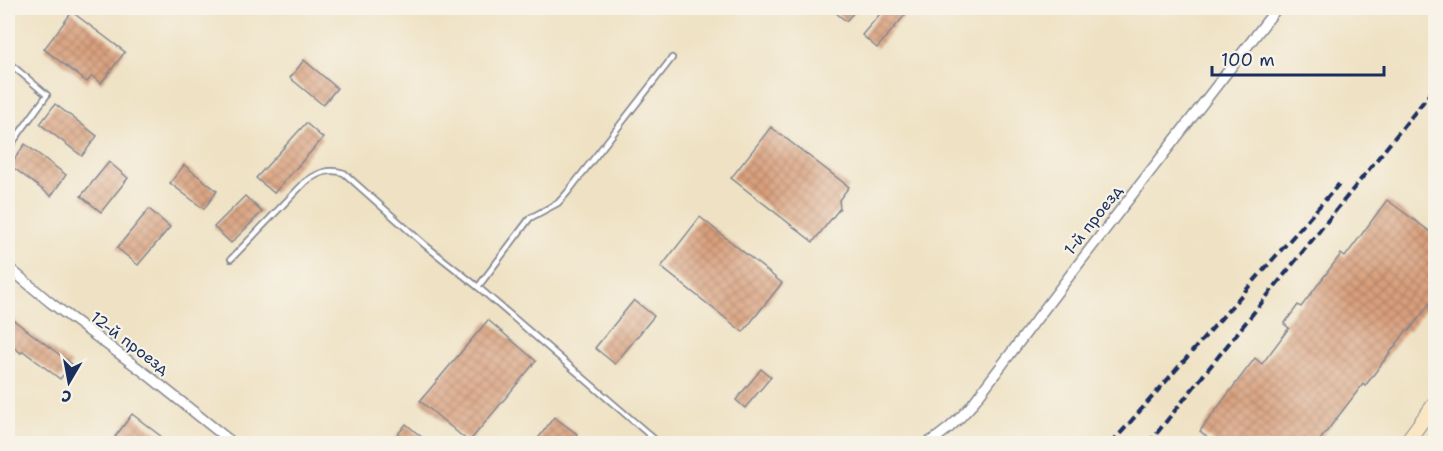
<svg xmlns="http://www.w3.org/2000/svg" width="1443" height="451" viewBox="0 0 1443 451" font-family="'Shantell Sans',sans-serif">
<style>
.building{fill:url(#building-cross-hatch)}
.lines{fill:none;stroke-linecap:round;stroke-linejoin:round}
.service-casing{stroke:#858891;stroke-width:8}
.minor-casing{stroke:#858891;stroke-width:12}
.secondary-casing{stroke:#858891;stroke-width:16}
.service{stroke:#fff;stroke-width:4.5}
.minor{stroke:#fff;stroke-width:9}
.secondary{stroke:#fbe6c4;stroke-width:14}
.rail{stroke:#1b2f5e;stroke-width:4;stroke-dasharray:9 4.5;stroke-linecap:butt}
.labels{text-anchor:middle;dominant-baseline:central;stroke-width:4.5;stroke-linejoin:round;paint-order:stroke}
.street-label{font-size:16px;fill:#1b2f5e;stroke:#f7f3e8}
</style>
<defs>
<pattern id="building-cross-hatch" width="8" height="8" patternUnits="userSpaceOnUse" patternTransform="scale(1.5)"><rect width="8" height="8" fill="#d99f7b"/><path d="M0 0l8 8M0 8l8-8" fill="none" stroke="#af8268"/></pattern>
</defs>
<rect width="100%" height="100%" fill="#f7f3e8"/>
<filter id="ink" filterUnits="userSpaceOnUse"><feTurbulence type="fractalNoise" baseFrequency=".0167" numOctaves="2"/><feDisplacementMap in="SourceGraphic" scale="12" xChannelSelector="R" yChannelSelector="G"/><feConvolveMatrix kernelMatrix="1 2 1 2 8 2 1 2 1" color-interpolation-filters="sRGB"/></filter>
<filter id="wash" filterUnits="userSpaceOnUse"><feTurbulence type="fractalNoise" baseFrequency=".008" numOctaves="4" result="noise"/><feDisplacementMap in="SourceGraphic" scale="24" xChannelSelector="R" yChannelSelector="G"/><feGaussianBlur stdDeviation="1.35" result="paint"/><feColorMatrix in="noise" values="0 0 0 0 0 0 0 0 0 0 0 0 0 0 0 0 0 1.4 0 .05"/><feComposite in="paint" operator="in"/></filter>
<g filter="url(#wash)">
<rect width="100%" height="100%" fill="#efe2c4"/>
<g id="blocks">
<!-- building -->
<g class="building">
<path d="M830,8H858L846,21Z"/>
<path d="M885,8H895L905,15L877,48L862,35Z"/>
<path d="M72,12L125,52L101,83L92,76L87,82L44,49Z"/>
<path d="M304,60L337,88L323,105L290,78Z"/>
<path d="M55,104L97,136L82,156L40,124Z"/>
<path d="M306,123L323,138L274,193L256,178Z"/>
<path d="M771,127L849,187L839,200L840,208L813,242L731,178Z"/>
<path d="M25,144L66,175L51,196L10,165Z"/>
<path d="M109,162L128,178L101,212L81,196Z"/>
<path d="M184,165L217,191L204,209L170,183Z"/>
<path d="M245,196L262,212L231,243L214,227Z"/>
<path d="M1387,200L1436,236V295L1409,331L1407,330L1365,386L1363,384L1317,444H1216L1200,431L1255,358L1262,364L1289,328L1284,324L1298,305L1301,307L1341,254L1345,257Z"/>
<path d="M149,209L170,227L138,265L117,248Z"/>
<path d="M700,217L782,283L743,332L661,267Z"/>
<path d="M634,300L654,316L615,364L595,348Z"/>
<path d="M8,316L72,364L60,379L23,351L21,353L8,343Z"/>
<path d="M488,320L536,361L469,442L420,401Z"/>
<path d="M761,369L771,377L745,408L736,400Z"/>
<path d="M132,414L171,444H123L115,437Z"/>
<path d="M554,417L577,434L569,444H534Z"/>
<path d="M406,424L430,444H390Z"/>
</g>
</g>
</g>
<g filter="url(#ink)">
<use href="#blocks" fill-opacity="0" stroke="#858891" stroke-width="1.5"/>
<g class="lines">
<defs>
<g id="service">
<path d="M8,62L47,95L8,149"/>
<path d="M231,259L305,182C318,173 328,168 344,173L425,245L478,287"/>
<path d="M660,444L478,287L530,218L558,203L567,193L672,58"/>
</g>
<g id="minor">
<path d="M8,267L51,303L149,376L234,444"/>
<path d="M926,444C944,434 957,422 970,407L1080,262L1277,8"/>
</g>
<path id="secondary" d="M1405,444L1436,402"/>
</defs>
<!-- service casing -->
<use href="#service" class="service-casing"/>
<!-- minor casing -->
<use href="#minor" class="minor-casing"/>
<!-- secondary casing -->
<use href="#secondary" class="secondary-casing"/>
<!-- service -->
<use href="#service" class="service"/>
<!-- minor -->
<use href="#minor" class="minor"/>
<!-- secondary -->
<use href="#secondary" class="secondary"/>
<!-- rail -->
<g class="rail">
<path d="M1111,444L1339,184"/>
<path d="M1148,444L1436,86"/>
</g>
</g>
</g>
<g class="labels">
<!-- street labels -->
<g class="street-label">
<text transform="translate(1093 220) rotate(-52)">1-й проезд</text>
<text transform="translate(130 343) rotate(37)">12-й проезд</text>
</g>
</g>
<!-- margin -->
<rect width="1443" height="451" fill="none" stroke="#f7f3e8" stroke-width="30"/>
<!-- north arrow -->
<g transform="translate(69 382) rotate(190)" stroke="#f7f3e8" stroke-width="4.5" paint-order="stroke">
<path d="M0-4.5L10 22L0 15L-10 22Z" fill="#1b2f5e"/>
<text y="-9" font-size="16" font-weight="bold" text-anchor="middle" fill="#1b2f5e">С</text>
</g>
<!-- scale -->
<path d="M1212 66v9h172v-9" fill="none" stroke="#1b2f5e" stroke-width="3"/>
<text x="1221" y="66" font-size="18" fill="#1b2f5e" stroke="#f7f3e8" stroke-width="4.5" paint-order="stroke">100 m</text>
</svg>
